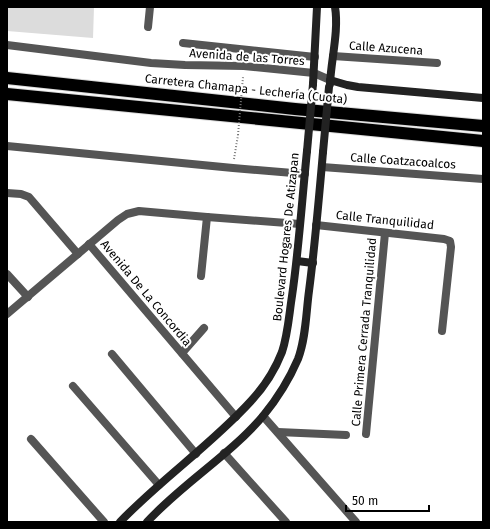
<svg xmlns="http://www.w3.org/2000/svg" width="490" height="529" viewBox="0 0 490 529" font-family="'Fira Sans',sans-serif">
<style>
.green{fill:#dcdcdc}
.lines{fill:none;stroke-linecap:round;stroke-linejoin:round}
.highway-casing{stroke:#dbdbdb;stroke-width:14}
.path{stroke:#777;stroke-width:2;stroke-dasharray:1 2;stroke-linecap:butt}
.street{stroke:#555;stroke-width:8}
.secondary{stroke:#222;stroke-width:8}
.highway{stroke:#000;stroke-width:12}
.path-bridge{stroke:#777;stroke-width:2;stroke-dasharray:1 2;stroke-linecap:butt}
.secondary-bridge{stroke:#222;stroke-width:8}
.labels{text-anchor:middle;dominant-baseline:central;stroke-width:4;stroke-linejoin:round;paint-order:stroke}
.street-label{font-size:12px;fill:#000;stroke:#fff}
</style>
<rect width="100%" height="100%" fill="#fff"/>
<!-- green -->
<path class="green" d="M7,7H94L93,38L7,31Z"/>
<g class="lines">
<defs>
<g id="highway">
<path d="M7,78L295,109L483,126"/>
<path d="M7,94L483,141"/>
</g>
</defs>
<!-- highway casing -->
<use href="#highway" class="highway-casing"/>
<!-- path -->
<path class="path" d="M234,159L238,135"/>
<!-- street -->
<g class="street">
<path d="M148,27L150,7"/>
<path d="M183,43L315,57"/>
<path d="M7,45L151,63L185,65L244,66L314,73L330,80"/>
<path d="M333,56L437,63"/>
<path d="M7,146L233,168L305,174"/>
<path d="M322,167L483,179"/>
<path d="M7,193L21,194L29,197L78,254"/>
<path d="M316,225L444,239L450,241L451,247L442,331"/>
<path d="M89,244L236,417"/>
<path d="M7,274L28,297"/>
<path d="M201,276L207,217"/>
<path d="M7,314L118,220L127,214L139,211L207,217L300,224"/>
<path d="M182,353L204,328"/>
<path d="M112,354L196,454"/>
<path d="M73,386L159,485"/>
<path d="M263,416L356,522"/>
<path d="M278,432L346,435"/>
<path d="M366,434L385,233"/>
<path d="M31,439L104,522"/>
<path d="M224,453L286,522"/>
</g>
<!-- secondary -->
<g class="secondary">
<path d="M330,80L347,85L358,87L483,98"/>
<path d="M313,84L317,7"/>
<path d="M330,84C331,60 339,31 335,7"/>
<path d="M297,261L313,263"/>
<path d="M120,522C161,479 211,445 251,401C264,387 275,370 282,352C288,334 289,315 292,296C299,248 302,199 307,151"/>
<path d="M147,522C183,483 229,456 263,416C277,399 289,380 298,359C306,338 306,313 309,291C315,245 319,198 323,152"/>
</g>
<!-- highway -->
<use href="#highway" class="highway"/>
<!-- path-bridge -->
<path class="path-bridge" d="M238,135L243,77"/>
<!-- secondary-bridge -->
<g class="secondary-bridge">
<path d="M307,151L313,84"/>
<path d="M323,152L329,87"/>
</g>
</g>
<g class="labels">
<!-- street labels -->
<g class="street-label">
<text transform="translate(386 48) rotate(4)">Calle Azucena</text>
<text transform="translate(247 57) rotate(4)">Avenida de las Torres</text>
<text transform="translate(246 89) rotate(6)">Carretera Chamapa - Lechería (Cuota)</text>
<text transform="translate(403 161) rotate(4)">Calle Coatzacoalcos</text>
<text transform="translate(385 220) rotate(6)">Calle Tranquilidad</text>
<text transform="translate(286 237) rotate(-84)">Boulevard Hogares De Atizapan</text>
<text transform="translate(146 293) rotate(50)">Avenida De La Concordia</text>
<text transform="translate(364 332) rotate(-85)">Calle Primera Cerrada Tranquilidad</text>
</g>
</g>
<!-- border -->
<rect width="490" height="529" fill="none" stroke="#000000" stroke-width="16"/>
<!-- scale -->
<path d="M346 505v6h83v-6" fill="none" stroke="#000000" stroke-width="2"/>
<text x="352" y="505" font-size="12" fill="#000000" stroke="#ffffff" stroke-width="3" paint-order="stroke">50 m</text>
</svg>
